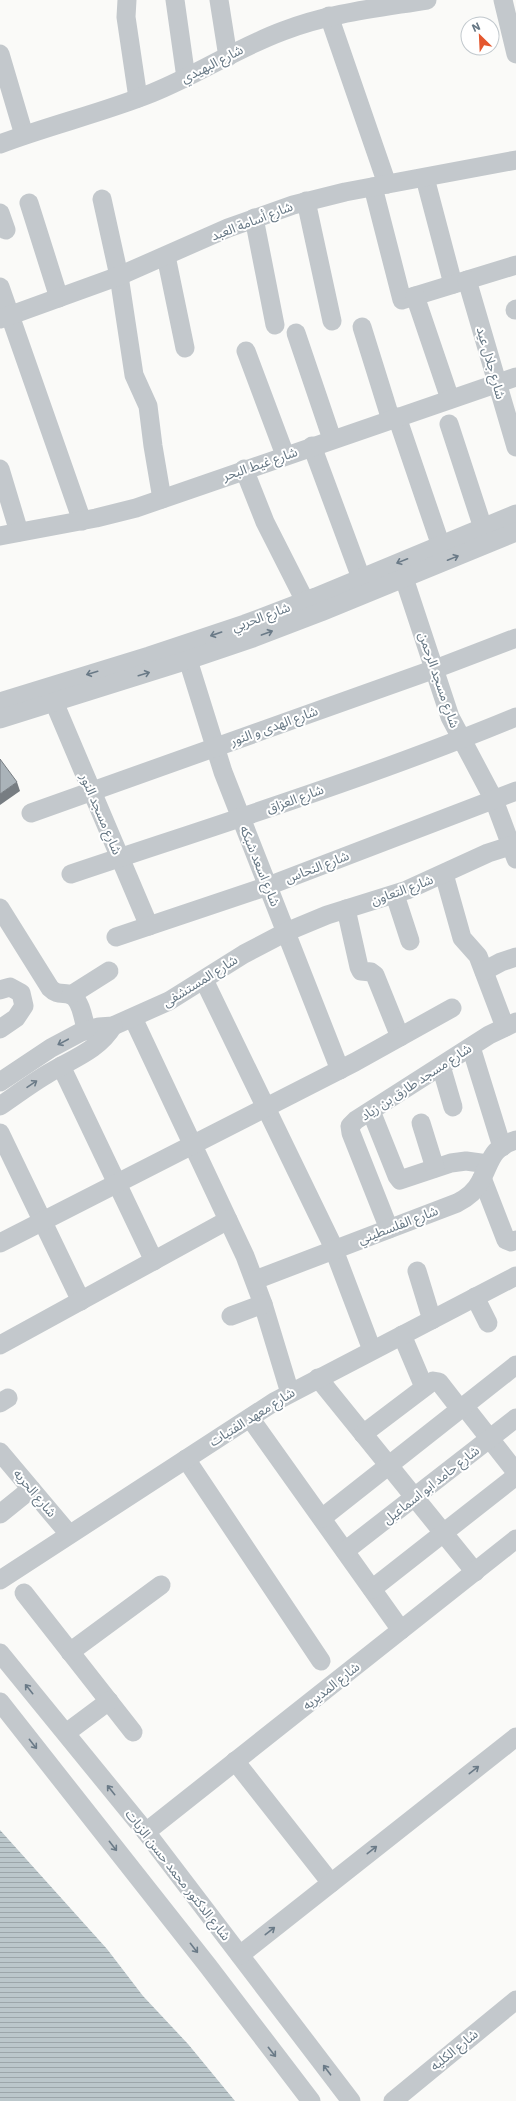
<svg xmlns="http://www.w3.org/2000/svg" width="516" height="2101" viewBox="0 0 516 2101" font-family="'IBM Plex Sans','Noto Sans Arabic',sans-serif">
<style>
.water{fill:url(#water-rules)}
.lines{fill:none;stroke-linecap:round;stroke-linejoin:round}
.minor{stroke:#c3c8cc;stroke-width:19}
.shaded-wall{fill:#777d82}
.building{fill:#aab3b9;stroke:#777d82}
.oneway{stroke:#6a7a87}
.labels{text-anchor:middle;dominant-baseline:central;stroke-width:4;stroke-linejoin:round;paint-order:stroke}
.street-label{font-size:13px;fill:#657683;stroke:#fff}
</style>
<defs>
<pattern id="water-rules" width="6" height="5" patternUnits="userSpaceOnUse"><rect width="6" height="5" fill="#bbc7cb"/><path d="M0 2.5h6" fill="none" stroke="#9ca6aa"/></pattern>
</defs>
<rect width="100%" height="100%" fill="#fafaf8"/>
<!-- water -->
<path class="water" d="M0,1830L107,1949L143,1996L188,2044L235,2101H0Z"/>
<g class="lines">
<!-- minor -->
<g class="minor">
<path d="M127,0L126,17L138,98"/>
<path d="M175,0L186,78"/>
<path d="M219,0L228,57"/>
<path d="M503,0L516,54"/>
<path d="M329,16L387,184"/>
<path d="M0,54L24,135"/>
<path d="M0,144C50,125 102,113 152,93C197,75 237,48 283,31C329,13 378,8 427,0"/>
<path d="M425,178L453,284"/>
<path d="M373,187L402,300L516,265"/>
<path d="M102,199L119,276L134,375L148,406L153,446L162,499"/>
<path d="M306,201L332,321"/>
<path d="M29,203L59,298"/>
<path d="M0,213L6,230"/>
<path d="M254,218L275,325"/>
<path d="M166,256L185,348"/>
<path d="M467,280L516,447"/>
<path d="M0,287L82,521"/>
<path d="M415,296L450,399"/>
<path d="M515,310L516,309"/>
<path d="M0,319L119,276L228,228L293,205L345,192L516,160"/>
<path d="M362,327L391,420"/>
<path d="M296,333L332,439"/>
<path d="M246,351L285,455"/>
<path d="M397,417L441,546"/>
<path d="M449,424L483,528"/>
<path d="M312,446L361,578"/>
<path d="M0,469L19,532"/>
<path d="M244,469L265,522L305,601"/>
<path d="M0,536L96,518L136,508L516,377"/>
<path d="M404,578L450,717L494,800L516,859"/>
<path d="M188,660L223,772L340,1070"/>
<path d="M0,702L149,656L245,624L316,597L516,514"/>
<path d="M54,702L149,926"/>
<path d="M0,719L188,660L253,638L321,612L516,532"/>
<path d="M31,813L435,669L516,638"/>
<path d="M71,874C220,824 371,777 516,717"/>
<path d="M444,874L462,938L478,956L505,1027"/>
<path d="M395,895L410,941"/>
<path d="M0,908L50,988C56,994 60,993 68,994C80,996 84,1020 86,1030"/>
<path d="M346,909L359,967L361,971L371,972L375,975L400,1037"/>
<path d="M116,937L268,886L516,791"/>
<path d="M484,971L501,962L516,957"/>
<path d="M204,980L331,1242L372,1350"/>
<path d="M0,990L10,987L21,993L24,1006L16,1018L0,1029"/>
<path d="M71,995L109,971"/>
<path d="M133,1018L245,1256L263,1304L290,1393"/>
<path d="M471,1047L502,1147"/>
<path d="M61,1066L154,1261"/>
<path d="M441,1066L453,1107"/>
<path d="M0,1082L51,1048L81,1032L99,1027L113,1026L169,1001L244,954L286,932L327,915L407,890L488,853L516,844"/>
<path d="M0,1106C16,1095 32,1083 49,1073C72,1059 99,1050 113,1026"/>
<path d="M371,1111L397,1176L400,1180L451,1163L466,1161L488,1164"/>
<path d="M421,1123L435,1168"/>
<path d="M0,1133L81,1301"/>
<path d="M482,1178L506,1240L511,1242L516,1240"/>
<path d="M389,1229L351,1133L350,1126L356,1120L489,1035L516,1022"/>
<path d="M0,1243L355,1062L452,1008"/>
<path d="M417,1271L432,1320"/>
<path d="M255,1280L457,1203C467,1198 475,1192 480,1182C492,1161 489,1149 516,1140"/>
<path d="M475,1297L488,1323"/>
<path d="M231,1316L263,1304"/>
<path d="M402,1335L424,1387"/>
<path d="M0,1345L228,1220"/>
<path d="M318,1378L475,1572"/>
<path d="M0,1403L8,1398"/>
<path d="M464,1406L516,1472"/>
<path d="M250,1418L401,1630"/>
<path d="M363,1434L433,1381L439,1382L460,1409"/>
<path d="M0,1452L69,1534"/>
<path d="M186,1459L321,1661"/>
<path d="M0,1514L31,1489"/>
<path d="M322,1518L516,1365"/>
<path d="M345,1551L516,1418"/>
<path d="M0,1580L274,1402L516,1276"/>
<path d="M372,1589L516,1476"/>
<path d="M24,1593L133,1732"/>
<path d="M70,1652L161,1585"/>
<path d="M0,1653L146,1832L351,2101"/>
<path d="M0,1702L208,1966L311,2101"/>
<path d="M66,1733L109,1701"/>
<path d="M235,1761L331,1883"/>
<path d="M146,1832L516,1539"/>
<path d="M240,1955L516,1737"/>
<path d="M393,2101L516,2000"/>
</g>
</g>
<!-- shaded-wall -->
<path class="shaded-wall" d="M17,782L20,791L0,805V794Z"/>
<!-- building -->
<path class="building" d="M0,759L17,782L0,794Z"/>
<!-- one-way arrows -->
<defs><path id="oneway-shaft" d="M-6 0H5M1.5-3L5.5 0L1.5 3" fill="none" stroke-width="1.6" stroke-linecap="round" stroke-linejoin="round"/></defs>
<g class="oneway">
<use href="#oneway-shaft" transform="translate(453 558) rotate(-22)"/>
<use href="#oneway-shaft" transform="translate(402 561) rotate(158)"/>
<use href="#oneway-shaft" transform="translate(267 633) rotate(-20)"/>
<use href="#oneway-shaft" transform="translate(216 634) rotate(161)"/>
<use href="#oneway-shaft" transform="translate(92 673) rotate(163)"/>
<use href="#oneway-shaft" transform="translate(144 674) rotate(-17)"/>
<use href="#oneway-shaft" transform="translate(63 1042) rotate(152)"/>
<use href="#oneway-shaft" transform="translate(32 1084) rotate(-34)"/>
<use href="#oneway-shaft" transform="translate(29 1689) rotate(-129)"/>
<use href="#oneway-shaft" transform="translate(33 1744) rotate(52)"/>
<use href="#oneway-shaft" transform="translate(474 1770) rotate(-38)"/>
<use href="#oneway-shaft" transform="translate(111 1790) rotate(-129)"/>
<use href="#oneway-shaft" transform="translate(113 1846) rotate(52)"/>
<use href="#oneway-shaft" transform="translate(372 1850) rotate(-38)"/>
<use href="#oneway-shaft" transform="translate(270 1931) rotate(-38)"/>
<use href="#oneway-shaft" transform="translate(194 1948) rotate(52)"/>
<use href="#oneway-shaft" transform="translate(272 2052) rotate(52)"/>
<use href="#oneway-shaft" transform="translate(327 2070) rotate(-127)"/>
</g>
<g class="labels">
<!-- street labels -->
<g class="street-label">
<text transform="translate(212 64) rotate(-27)">شارع البهيدي</text>
<text transform="translate(252 221) rotate(-21)">شارع أسامة العبد</text>
<text transform="translate(491 363) rotate(74)">شارع جلال عيد</text>
<text transform="translate(260 464) rotate(-19)">شارع غيط البحر</text>
<text transform="translate(261 617) rotate(-20)">شارع الحربي</text>
<text transform="translate(439 680) rotate(71)">شارع مسجد الرحمن</text>
<text transform="translate(274 726) rotate(-20)">شارع الهدى و النور</text>
<text transform="translate(295 799) rotate(-20)">شارع العزاق</text>
<text transform="translate(101 814) rotate(67)">شارع مسجد النور</text>
<text transform="translate(260 866) rotate(68)">شارع اسعد شبكه</text>
<text transform="translate(317 867) rotate(-21)">شارع النحاس</text>
<text transform="translate(402 890) rotate(-20)">شارع التعاون</text>
<text transform="translate(200 981) rotate(-32)">شارع المستشفى</text>
<text transform="translate(416 1082) rotate(-33)">شارع مسجد طارق بن زياد</text>
<text transform="translate(398 1225) rotate(-21)">شارع الفلسطيني</text>
<text transform="translate(252 1417) rotate(-32)">شارع معهد الفتيات</text>
<text transform="translate(431 1485) rotate(-38)">شارع حامد ابو اسماعيل</text>
<text transform="translate(35 1493) rotate(50)">شارع الحريه</text>
<text transform="translate(331 1686) rotate(-38)">شارع المديريه</text>
<text transform="translate(178 1875) rotate(52)">شارع الدكتور محمد حسن الزيات</text>
<text transform="translate(454 2050) rotate(-39)">شارع الكليه</text>
</g>
</g>
<!-- north arrow -->
<g transform="translate(480 36) rotate(336)"><circle r="19" fill="#ffffff" stroke="#c1c8cd"/>
<path d="M0-3L7 15L0 10L-7 15Z" fill="#e4572e"/>
<text y="-6" font-size="11" font-weight="bold" text-anchor="middle" fill="#657683">N</text>
</g>
</svg>
